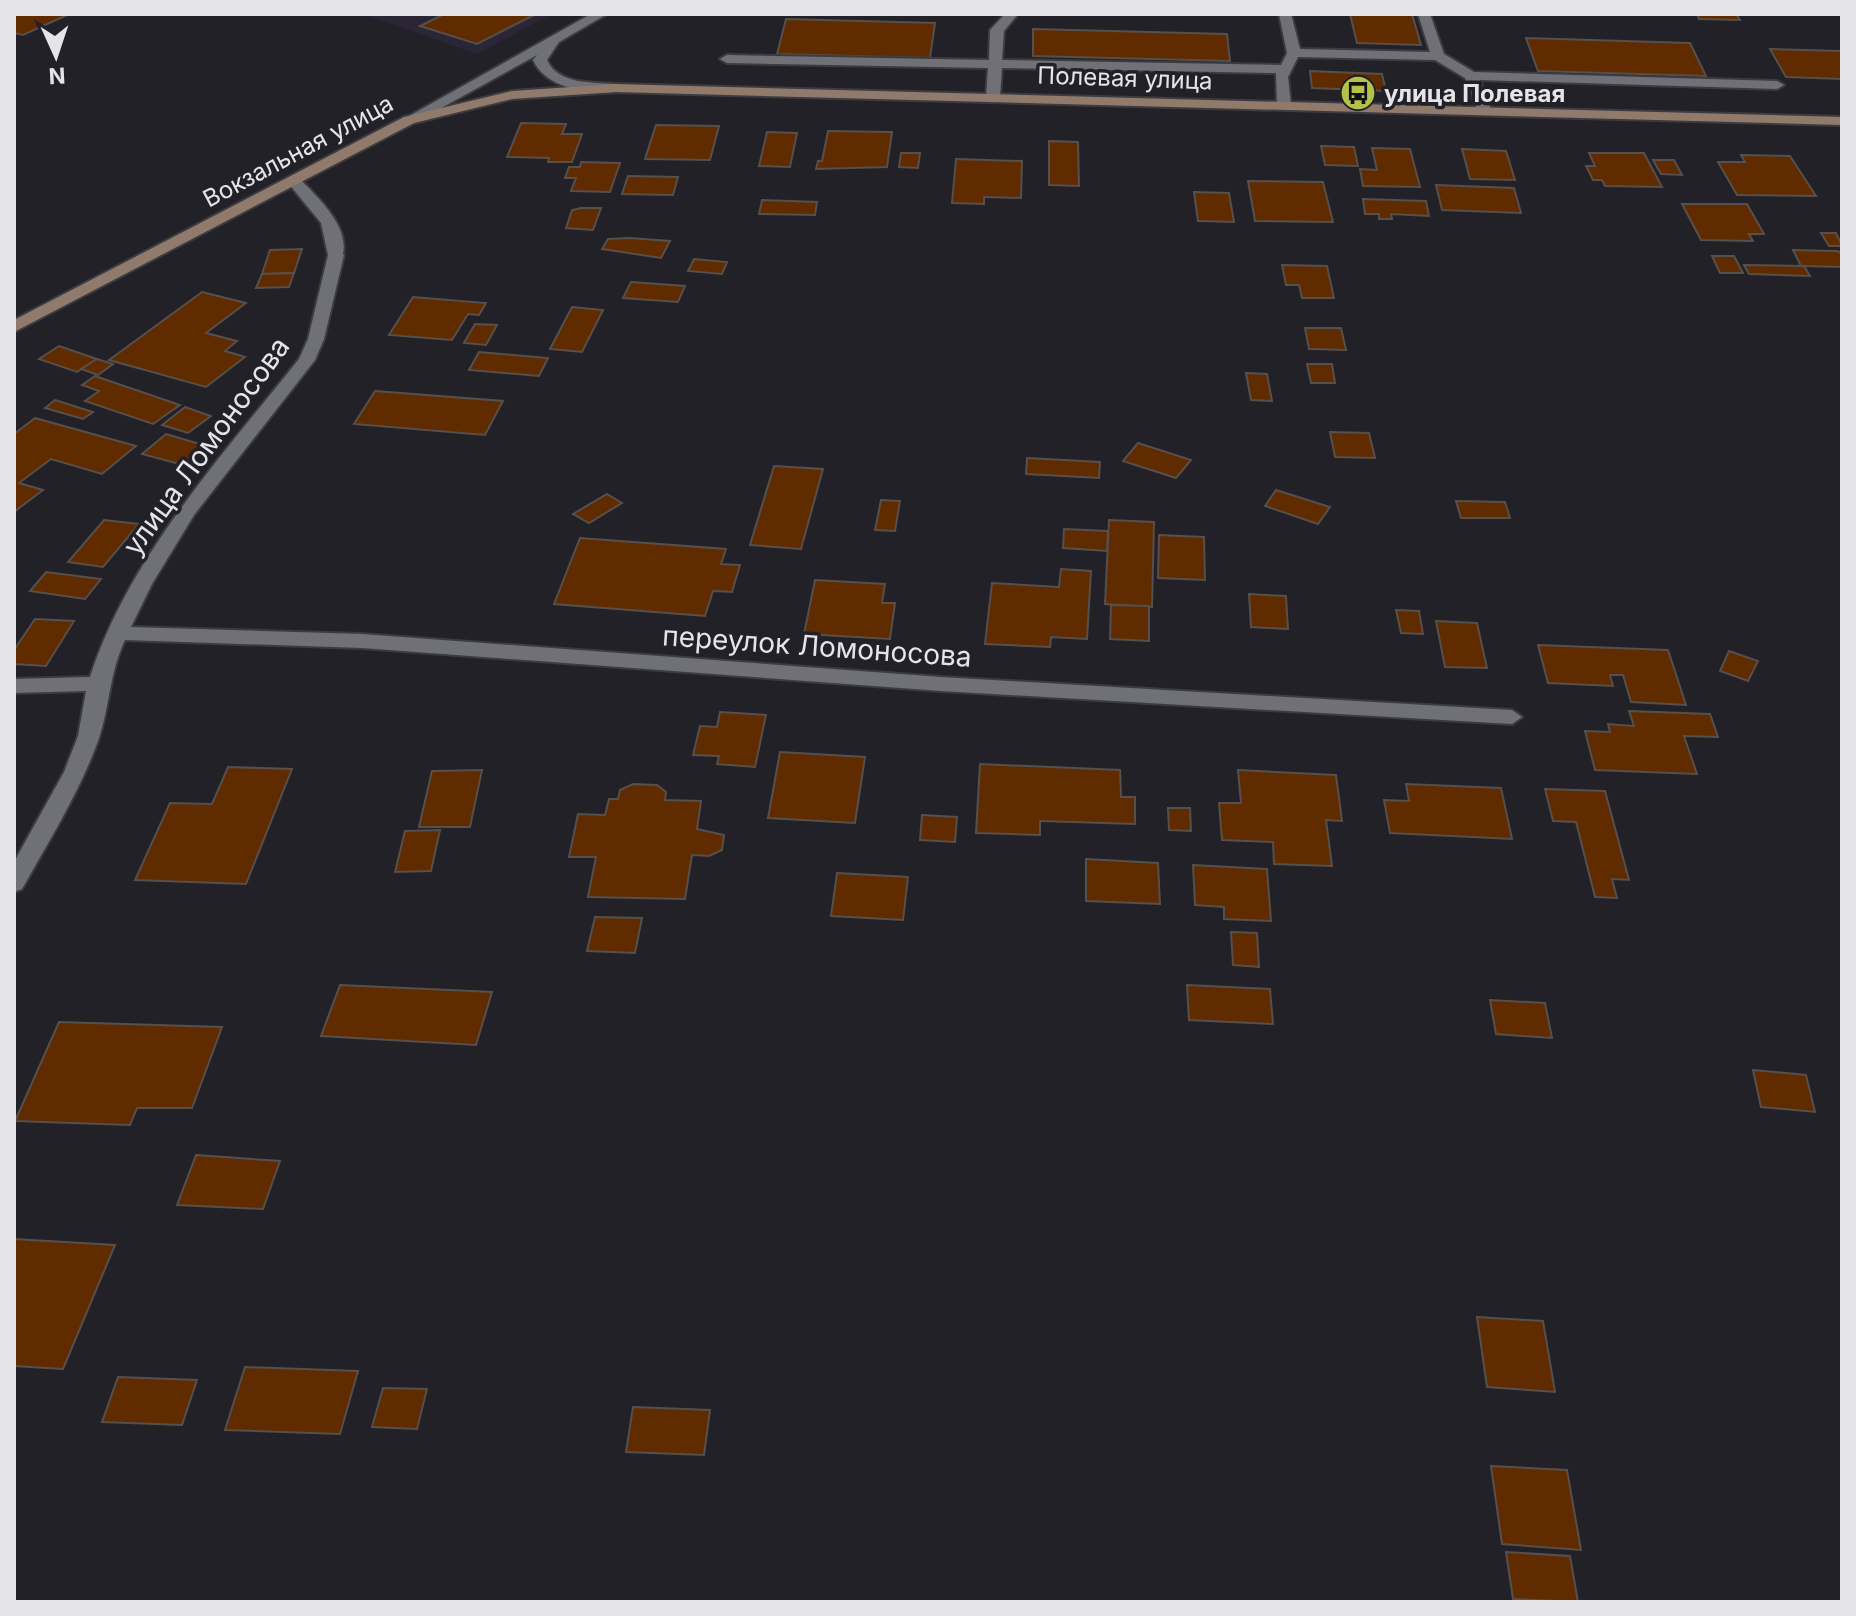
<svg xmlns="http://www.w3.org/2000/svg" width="1856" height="1616" viewBox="0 0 1856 1616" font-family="Inter,sans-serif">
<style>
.industrial{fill:#2b2636}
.building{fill:#612b00;stroke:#564f4b;stroke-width:2}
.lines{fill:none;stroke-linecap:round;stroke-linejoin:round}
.service-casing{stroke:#3b3b40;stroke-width:4}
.minor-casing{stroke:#3b3b40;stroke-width:4}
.secondary-casing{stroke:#3b3b40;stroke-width:4}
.service{fill:#707077;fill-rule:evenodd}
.minor{fill:#707077;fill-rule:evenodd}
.secondary{fill:#907a6b;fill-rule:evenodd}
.labels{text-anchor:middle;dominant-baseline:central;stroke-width:7;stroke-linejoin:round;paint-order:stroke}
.far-street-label{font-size:24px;fill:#e5e5e9;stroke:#212127}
.far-poi-label{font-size:24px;font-weight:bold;fill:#e5e5e9;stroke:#212127;text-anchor:start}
.street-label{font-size:28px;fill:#e5e5e9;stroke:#212127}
</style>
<rect width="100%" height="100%" fill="#212127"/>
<!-- industrial -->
<path class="industrial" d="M363,14H552L477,54Z"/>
<!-- building -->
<g class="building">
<path d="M14,14H57L65,16L23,35L14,33Z"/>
<path d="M444,14H536L477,44L420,26Z"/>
<path d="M1350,14H1412L1421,45L1357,43Z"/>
<path d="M1697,14H1736L1740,20L1699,19Z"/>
<path d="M786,19L935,23L930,58L777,54Z"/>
<path d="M1033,29L1227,34L1230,61L1033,56Z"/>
<path d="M1526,38L1690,43L1706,76L1538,71Z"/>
<path d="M1770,49L1842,51V79L1786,77Z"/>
<path d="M1310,71L1382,74L1386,91L1312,88Z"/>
<path d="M521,123L566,124L562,134H582L572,162H548L549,158L507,157Z"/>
<path d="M656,125L719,126L710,160L645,159Z"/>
<path d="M828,131L892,132L887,167L816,169L818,161H822Z"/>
<path d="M767,132L797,133L790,167L759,166Z"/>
<path d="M1049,141L1078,142L1079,186L1049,185Z"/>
<path d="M1321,146L1354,147L1358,166L1325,165Z"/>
<path d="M1372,148L1410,149L1420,187L1363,186L1360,169L1377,170Z"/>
<path d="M1462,149L1506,151L1515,180L1470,179Z"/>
<path d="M901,153H920L918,168L899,167Z"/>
<path d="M1589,153H1644L1662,187L1605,186L1602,180H1593L1586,166H1595Z"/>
<path d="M1741,155L1790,156L1816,196L1737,195L1718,162H1745Z"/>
<path d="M956,159L1022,161L1021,198L984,197V204L952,203Z"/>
<path d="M1653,160H1674L1682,175L1661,174Z"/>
<path d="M581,162L620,163L610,192L571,191L576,178H565L569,167H580Z"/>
<path d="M628,176L678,177L673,195L622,194Z"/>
<path d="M1248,181L1323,182L1333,222L1255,221Z"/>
<path d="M1436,185L1514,188L1521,213L1442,210Z"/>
<path d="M1194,192L1229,193L1234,222L1198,221Z"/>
<path d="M1363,199L1426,201L1429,216L1391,214L1392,219H1379V214H1365Z"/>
<path d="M762,200L817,202L815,215L759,214Z"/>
<path d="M1682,204H1747L1764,234H1749L1753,241L1701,240Z"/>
<path d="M581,208H601L593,230L566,228L572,210Z"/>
<path d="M1821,233H1836L1842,246H1829Z"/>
<path d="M629,238L670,241L661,258L602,249L608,239Z"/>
<path d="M302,249L294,273L262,274L270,250Z"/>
<path d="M1793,250L1837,251L1842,253V267L1801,266Z"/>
<path d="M1712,256H1734L1743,273H1720Z"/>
<path d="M694,259L727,262L722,274L688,271Z"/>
<path d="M1282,265L1327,266L1334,298H1302L1299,285H1286Z"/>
<path d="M1744,265L1804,266L1810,276L1749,274Z"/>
<path d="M294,273L289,287L256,288L262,274Z"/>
<path d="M631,282L685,286L678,302L623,298Z"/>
<path d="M202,292L246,303L206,333L237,341L225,351L245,357L206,387L109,360Z"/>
<path d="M413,297L486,303L479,315L468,314L452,340L389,335Z"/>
<path d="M572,307L603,310L582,352L550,349Z"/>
<path d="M475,324L497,325L486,345L464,343Z"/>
<path d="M1305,328H1341L1346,350L1309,349Z"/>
<path d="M59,346L97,359L77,372L39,359Z"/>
<path d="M479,352L548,358L539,376L469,370Z"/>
<path d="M97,359L113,364L98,375L81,369Z"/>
<path d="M1307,364H1332L1335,383H1311Z"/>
<path d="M1246,373L1267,374L1272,401L1251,400Z"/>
<path d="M95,376L180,405L153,424L85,401L99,391L82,385Z"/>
<path d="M375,391L503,401L485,435L354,424Z"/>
<path d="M55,400L93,412L83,419L45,408Z"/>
<path d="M185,407L211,416L188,433L162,425Z"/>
<path d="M35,418L136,446L102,474L51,459L19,483L43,490L14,512V434Z"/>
<path d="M1330,432L1369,433L1375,458L1335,457Z"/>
<path d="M166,434L206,446L183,465L142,454Z"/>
<path d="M1138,443L1191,460L1176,478L1123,461Z"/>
<path d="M1027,458L1100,462L1099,478L1026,474Z"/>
<path d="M774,466L823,469L801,549L750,545Z"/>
<path d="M1276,490L1330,507L1318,524L1265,506Z"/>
<path d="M607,494L622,503L589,523L573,514Z"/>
<path d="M881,500L900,501L895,531L875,530Z"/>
<path d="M1456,501L1505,502L1510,518H1461Z"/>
<path d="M104,520L139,524L103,567L68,562Z"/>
<path d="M1109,520L1154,522L1152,607L1105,604Z"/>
<path d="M1064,529L1108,531L1107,551L1063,548Z"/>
<path d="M1159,535L1204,537L1205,580L1158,578Z"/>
<path d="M580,538L726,549L721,564L740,565L732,592L713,591L705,616L554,604Z"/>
<path d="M1061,569L1091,571L1087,639L1051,637L1050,647L985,644L992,583L1059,587Z"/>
<path d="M46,572L101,579L85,599L30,591Z"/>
<path d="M815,580L885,584L882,603H895L890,639L804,634Z"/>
<path d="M1249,594L1286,596L1288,629L1251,627Z"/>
<path d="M1111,605L1149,606V641L1110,639Z"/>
<path d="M1396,610L1419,611L1423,634L1401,633Z"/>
<path d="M35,619L74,621L46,666L14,664V650Z"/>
<path d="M1436,621L1477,623L1487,668L1445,667Z"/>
<path d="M1538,645L1668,650L1686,705L1631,702L1623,675H1610L1613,686L1548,683Z"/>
<path d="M1729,651L1758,661L1748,681L1720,671Z"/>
<path d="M1629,711L1710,714L1718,737L1684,736L1697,774L1595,770L1585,731L1610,732L1608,724L1634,726Z"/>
<path d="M720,712L766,715L755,767L717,764L719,756L693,755L700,726L717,727Z"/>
<path d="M780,752L865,757L855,823L768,818Z"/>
<path d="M980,764L1120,770L1121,797H1135V824L1040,821V835L976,833Z"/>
<path d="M228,767L292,769L246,884L135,880L170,803L212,804Z"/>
<path d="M482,770L470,827H419L432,771Z"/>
<path d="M1238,770L1336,775L1342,821L1326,820L1332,866L1274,864L1273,842L1222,840L1219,803H1241Z"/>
<path d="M633,784L657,785L666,792L665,800L701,801L697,829L724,835L722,850L709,856L692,855L685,899L588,897L596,857H569L578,814L605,815L609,799H618L620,790Z"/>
<path d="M1406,784L1501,788L1512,839L1390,833L1384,800L1409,801Z"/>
<path d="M1545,789L1605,791L1629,880L1612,879L1617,898L1595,897L1576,822L1553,821Z"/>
<path d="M1168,808H1190L1191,831L1169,830Z"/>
<path d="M922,815L957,817L955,842L920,840Z"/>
<path d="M440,830L431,871L395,872L405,831Z"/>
<path d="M1086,859L1158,863L1160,904L1086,901Z"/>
<path d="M1193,865L1267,869L1271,921L1224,919V907L1195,905Z"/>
<path d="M837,873L908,877L903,920L831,916Z"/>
<path d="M595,917L642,918L635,953L587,951Z"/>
<path d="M1231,932L1257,933L1259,967L1233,965Z"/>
<path d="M340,985L492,992L476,1045L321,1036Z"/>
<path d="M1187,985L1270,989L1273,1024L1189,1020Z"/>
<path d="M1490,1000L1545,1003L1552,1038L1496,1034Z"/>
<path d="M59,1022L222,1027L192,1108H137L130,1125L15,1121Z"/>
<path d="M1753,1070L1806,1075L1815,1112L1761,1107Z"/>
<path d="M196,1155L280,1161L263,1209L177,1205Z"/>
<path d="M14,1239L115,1245L63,1369L14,1366Z"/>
<path d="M1477,1317L1543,1321L1555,1392L1487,1387Z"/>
<path d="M245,1367L358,1371L340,1434L225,1430Z"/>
<path d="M118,1377L197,1380L182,1425L102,1422Z"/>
<path d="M383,1388L427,1389L417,1429L372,1427Z"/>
<path d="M633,1407L710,1410L704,1455L626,1452Z"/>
<path d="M1491,1466L1567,1470L1581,1550L1502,1544Z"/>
<path d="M1506,1552L1570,1556L1578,1602L1513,1599Z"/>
</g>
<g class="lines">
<defs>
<g id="service">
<path d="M1005,14H1018L1004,31L1002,60L1281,65L1287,53L1279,14H1291L1300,49L1430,52L1418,14H1430L1444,54L1474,72L1777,81L1784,85L1777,89L1480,80L1491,110L1484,114L1477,110L1465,78L1435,60L1298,57L1288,77L1291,105L1284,109L1277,105L1276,73L1002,68L1000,97L993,101L986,97L988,68L727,63L720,59L727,55L989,60L990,30Z"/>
<path d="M289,178H299C318,198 352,228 342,258L328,255L321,223L289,184Z"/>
</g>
<g id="minor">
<path d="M591,14H607L559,42L547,60C558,85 593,82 616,84L623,88L621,91C592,96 546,89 533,60L537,55L414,123L402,120Z"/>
<path d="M336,250L344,255L324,339L315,360L194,515L152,584L131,627L362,634L941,677L1512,710L1522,717L1512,724L941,691L362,648L125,640C109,674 110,707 98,741C79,793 49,841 22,889L14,892V862L64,772L78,736L86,691L14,693V679L90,677C129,557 221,457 299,359L308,339L328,255Z"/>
</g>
<path id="secondary" d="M616,84L1842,117V125L616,92L512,99L414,123L14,332V320L404,117L512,91Z"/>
</defs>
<!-- service casing -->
<use href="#service" class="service-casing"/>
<!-- minor casing -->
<use href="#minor" class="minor-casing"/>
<!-- secondary casing -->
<use href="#secondary" class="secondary-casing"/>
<!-- service -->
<use href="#service" class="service"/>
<!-- minor -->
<use href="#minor" class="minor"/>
<!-- secondary -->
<use href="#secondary" class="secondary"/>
</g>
<!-- icons -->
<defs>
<symbol id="bus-disc" viewBox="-11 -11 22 22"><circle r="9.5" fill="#b4c24a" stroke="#212127"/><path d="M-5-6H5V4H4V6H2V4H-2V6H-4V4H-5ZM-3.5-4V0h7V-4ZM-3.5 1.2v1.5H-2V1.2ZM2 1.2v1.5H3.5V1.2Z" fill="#111"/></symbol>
</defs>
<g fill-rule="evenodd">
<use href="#bus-disc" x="1338" y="73" width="40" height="40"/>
</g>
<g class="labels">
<!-- far-street labels -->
<g class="far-street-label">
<text transform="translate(1125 78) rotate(2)">Полевая улица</text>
<text transform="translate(298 151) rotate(-28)">Вокзальная улица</text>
</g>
<!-- far-poi labels -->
<g class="far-poi-label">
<text x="1384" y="93">улица Полевая</text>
</g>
<!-- street labels -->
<g class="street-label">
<text transform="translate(206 446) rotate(-54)">улица Ломоносова</text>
<text transform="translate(817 646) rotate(4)">переулок Ломоносова</text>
</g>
</g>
<!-- border -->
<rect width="1856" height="1616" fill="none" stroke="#e5e5e9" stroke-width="32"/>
<!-- north arrow -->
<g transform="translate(56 56) rotate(177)" stroke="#212127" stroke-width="6" paint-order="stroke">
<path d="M0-6L14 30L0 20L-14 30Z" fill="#e5e5e9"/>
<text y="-12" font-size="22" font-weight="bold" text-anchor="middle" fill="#e5e5e9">N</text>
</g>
</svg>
